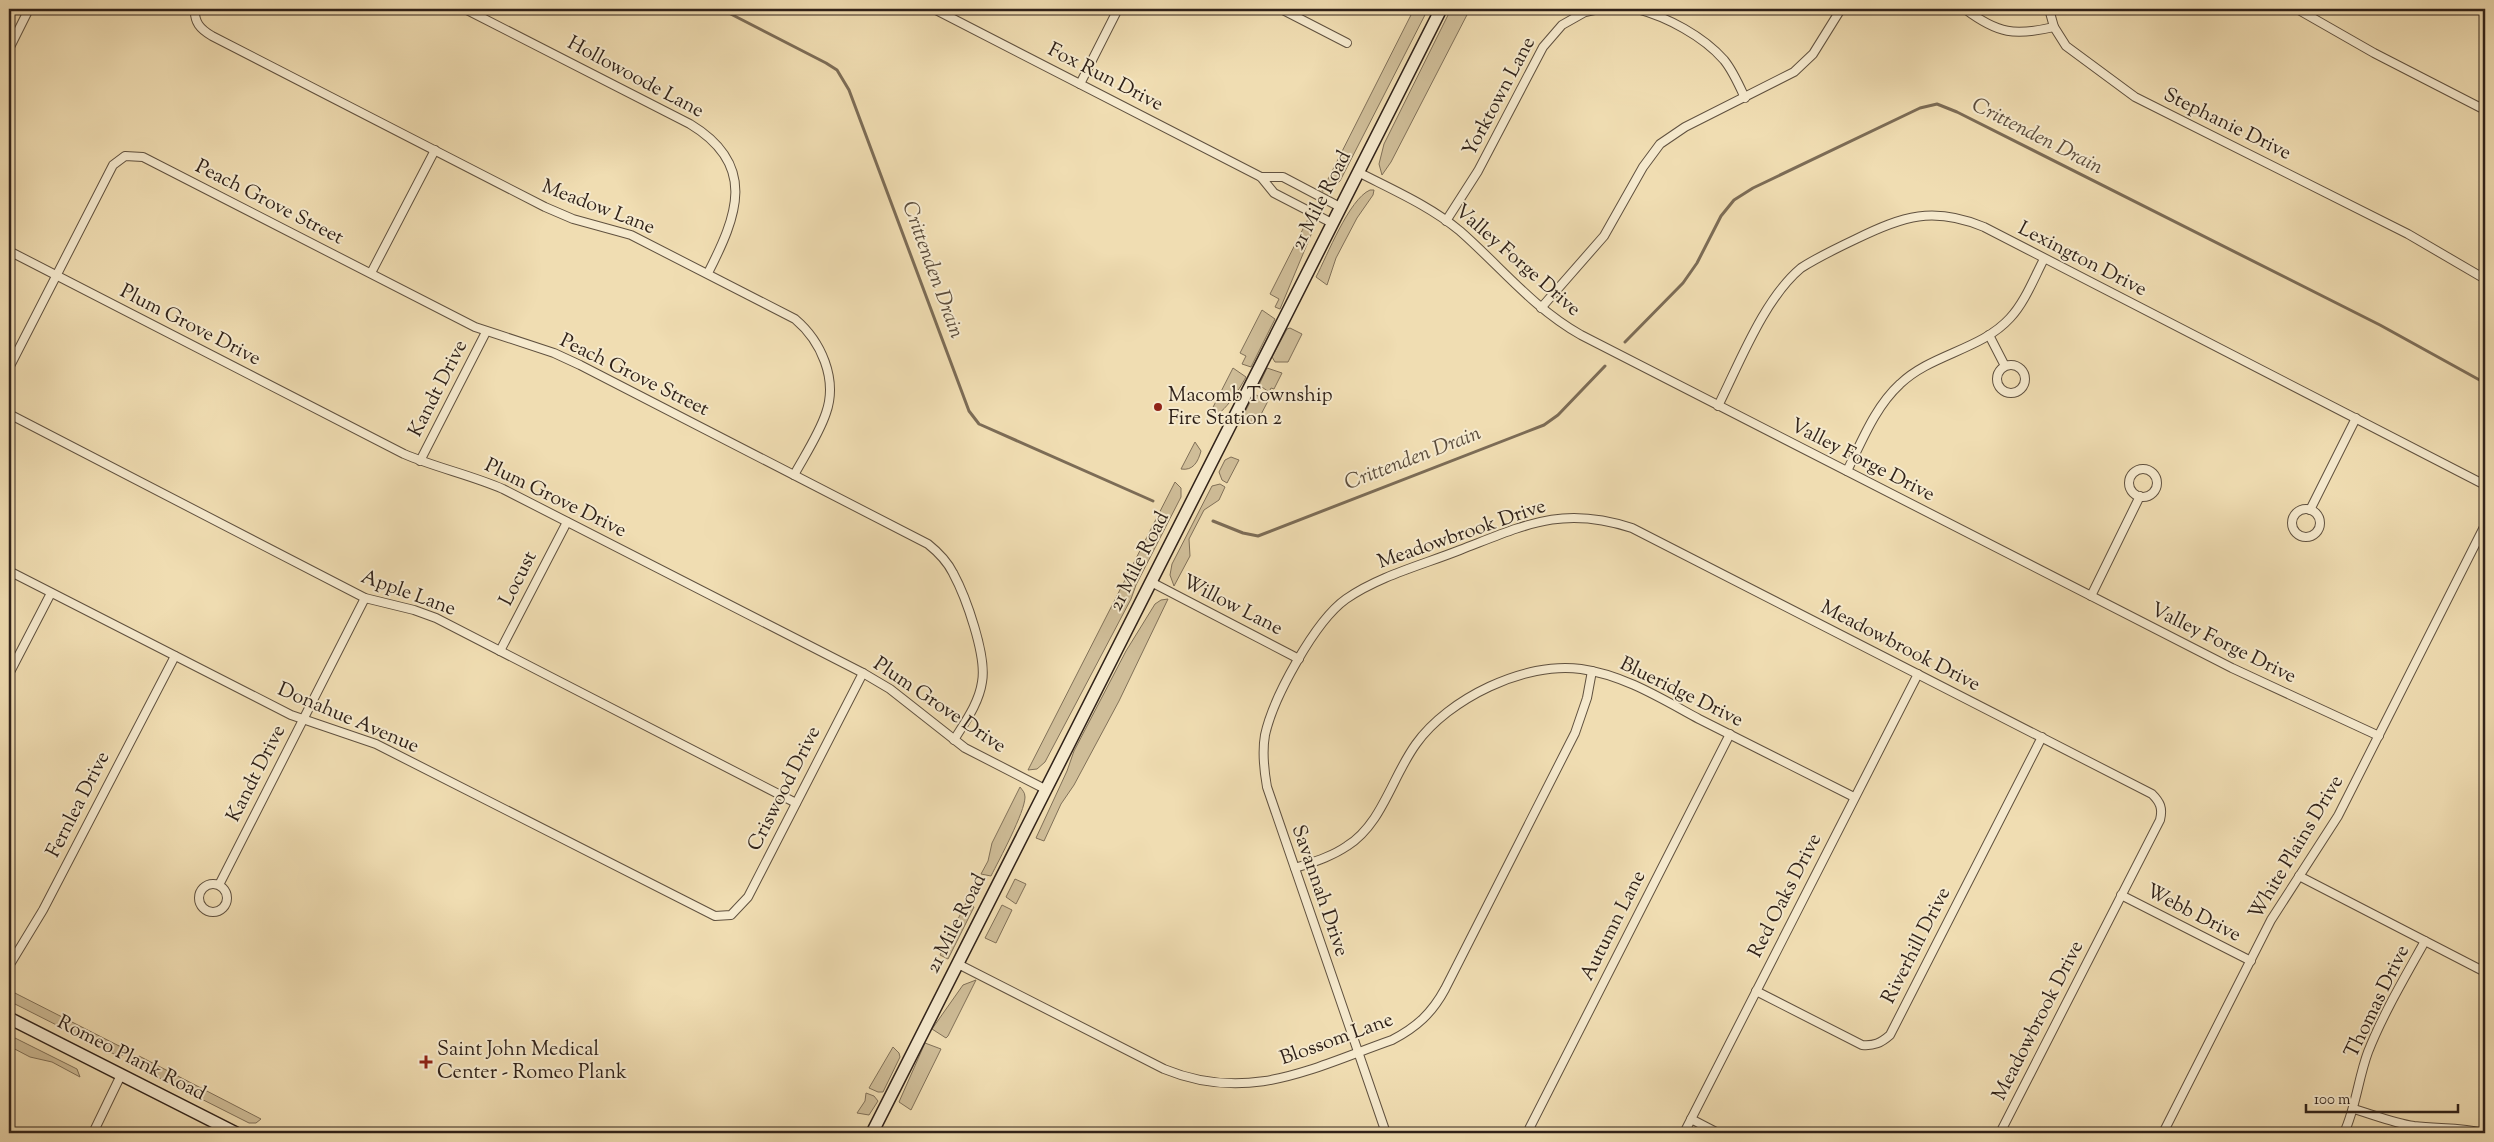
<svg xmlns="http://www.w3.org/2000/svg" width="2494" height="1142" viewBox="0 0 2494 1142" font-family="'Sorts Mill Goudy',serif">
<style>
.grass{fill:#cfbd98;stroke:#807058}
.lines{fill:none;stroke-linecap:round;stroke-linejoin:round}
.stream{stroke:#7c6c56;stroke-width:3}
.street-casing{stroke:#60513f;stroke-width:10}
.secondary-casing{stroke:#302219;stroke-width:14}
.street{stroke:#f5e9cd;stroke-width:8}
.secondary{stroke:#f5e9cd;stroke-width:11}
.poi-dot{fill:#8f2418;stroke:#f5e9cd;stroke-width:2}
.labels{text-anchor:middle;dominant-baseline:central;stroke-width:4;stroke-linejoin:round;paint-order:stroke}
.street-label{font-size:20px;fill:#302219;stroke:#f5e9cd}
.poi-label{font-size:20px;fill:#302219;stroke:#f5e9cd;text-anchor:start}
.water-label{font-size:21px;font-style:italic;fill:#5c4d3c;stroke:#f5e9cd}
</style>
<rect width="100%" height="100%" fill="#f0ddb2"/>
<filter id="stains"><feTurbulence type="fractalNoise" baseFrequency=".004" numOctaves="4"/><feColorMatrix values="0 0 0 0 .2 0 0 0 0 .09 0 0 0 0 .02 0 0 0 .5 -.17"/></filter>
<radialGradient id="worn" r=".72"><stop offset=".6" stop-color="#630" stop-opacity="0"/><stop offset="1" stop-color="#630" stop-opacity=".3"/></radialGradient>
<!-- grass -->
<g class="grass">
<path d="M1414,9H1428L1340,181L1330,190L1322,191Z"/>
<path d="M1451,9H1470L1391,162L1382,175L1379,164L1384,144Z"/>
<path d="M1370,190H1374L1373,195L1357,218L1336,258L1327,285L1316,277C1327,256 1349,199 1370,190Z"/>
<path d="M1309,217L1313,223V230L1280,309L1275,307L1279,299L1270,294Z"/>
<path d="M1262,310L1275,319L1251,367L1242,364L1246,356L1240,353Z"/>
<path d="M1290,328L1302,334L1288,362H1275L1272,357L1287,329Z"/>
<path d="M1233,368L1246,377C1240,388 1221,420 1208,417Z"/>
<path d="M1267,368L1282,373L1274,389L1271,388L1269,392L1259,385Z"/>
<path d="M1254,394L1268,401L1256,424L1243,416Z"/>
<path d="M1195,442L1201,451C1198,462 1193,471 1181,469Z"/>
<path d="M1231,457L1239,460L1227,483L1222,480L1219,472L1225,460Z"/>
<path d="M1175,482L1181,488V497L1136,585L1131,599L1045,762L1037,769L1028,770Z"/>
<path d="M1220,484L1225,487L1219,500L1204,510L1189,539L1190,556L1174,586L1170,575L1172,564L1212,486Z"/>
<path d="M1168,599L1119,701L1074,785L1061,804L1044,841L1036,838L1067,771L1074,751L1126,651L1155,604L1161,600Z"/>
<path d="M1020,787C1022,790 1025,792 1025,797C1025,812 999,860 991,876L981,874L988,861L992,843Z"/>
<path d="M1015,879L1026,884L1016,904L1006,897Z"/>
<path d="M967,901L974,907L948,959L940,955Z"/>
<path d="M1002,905L1012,910L996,943L985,938Z"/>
<path d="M976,980L948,1036L946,1038L932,1029L963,985Z"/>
<path d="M9,990L127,1050L123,1055H116L13,1003L9,999Z"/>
<path d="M9,1035L77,1069L80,1077L52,1062L30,1057L9,1046Z"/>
<path d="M925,1043L941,1049L911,1110L899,1102Z"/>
<path d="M893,1047L899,1053L900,1057L883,1092H878L869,1088Z"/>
<path d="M139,1056L261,1119L256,1123H249L142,1069L138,1063Z"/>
<path d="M866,1093L874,1096L878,1101L869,1115L857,1113L865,1101Z"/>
</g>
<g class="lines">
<!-- stream -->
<g class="stream">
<path d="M721,9L826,63L837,70L849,90L969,411L979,424L1153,501"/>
<path d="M1625,342L1683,283L1697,263L1721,216L1734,200L1753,188L1920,108L1937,104L1957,112L2380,325L2485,383"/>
<path d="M1213,521L1243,533L1258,536L1544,425L1558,415L1605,366"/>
</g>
<defs>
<g id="street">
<path d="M195,9C194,22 200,29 212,36L545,207L573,219L631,235L795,319C821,341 838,379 826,413C819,434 805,455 794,475"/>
<path d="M465,9L690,124C758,165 737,216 708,273"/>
<path d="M934,9L1261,177L1274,193L1332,223"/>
<path d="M1281,9L1347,43"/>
<path d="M1637,9C1667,17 1703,36 1724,60C1733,71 1739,85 1745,98"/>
<path d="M1965,9C1998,34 2015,36 2054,27"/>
<path d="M2049,9L2054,27L2066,46L2135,97L2408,234L2485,279"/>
<path d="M2297,9L2374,53L2485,110"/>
<path d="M9,49L29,9"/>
<path d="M1080,84L1118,9"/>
<path d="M1358,172C1393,190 1430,206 1460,231C1501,267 1533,308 1581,335L2232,668L2379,736"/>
<path d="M1261,177H1283L1340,207"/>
<path d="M1446,221L1478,171L1543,47L1562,25L1585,12L1599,9"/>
<path d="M9,251L404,454C437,468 471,475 503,489L863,673L890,689L965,748L1045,789"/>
<path d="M371,273L435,150"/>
<path d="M1541,308L1604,236L1643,167L1660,144L1685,127L1794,72L1813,54L1841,9"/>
<path d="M1989,335L2005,366"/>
<circle cx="2011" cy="379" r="14"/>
<path d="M9,368L113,165L125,156L143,157L475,327L554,353L580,365L928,544C938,552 947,561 953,573C966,597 987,656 982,682C979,703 965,722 954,740"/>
<path d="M1718,406C1740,362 1764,299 1801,268C1818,257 1837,248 1856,239C1903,216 1933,206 1984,227L2485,485"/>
<path d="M9,414L365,598L414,610L436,618L796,803"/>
<path d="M420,461L486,332"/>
<circle cx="2143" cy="483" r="14"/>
<path d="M1847,471C1862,441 1875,407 1900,384C1931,354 1981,350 2010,318C2025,302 2034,278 2044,259"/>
<circle cx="2306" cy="523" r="14"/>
<path d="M2310,510L2356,418"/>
<path d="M9,571L291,715L376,744L715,916L731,915L748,897L863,673"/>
<path d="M1151,582L1299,659"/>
<path d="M2091,596L2140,496"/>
<path d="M500,651L567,522"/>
<path d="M9,674L51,593"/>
<path d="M1295,868C1313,862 1331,857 1347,846C1382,824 1392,777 1416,744C1448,699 1525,661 1581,669C1624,675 1662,699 1699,719C1751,745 1802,771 1854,797"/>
<path d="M2299,876L2485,972"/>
<circle cx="213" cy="898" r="14"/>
<path d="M219,885L365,598"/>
<path d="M2121,895L2251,961"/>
<path d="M958,964L1164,1069C1249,1104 1312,1068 1392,1040C1417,1027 1432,1013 1445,989L1575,733L1587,698L1592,671"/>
<path d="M9,966L43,910L175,656"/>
<path d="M1756,991L1862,1045C1874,1046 1881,1043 1890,1035L2042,737"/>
<path d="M2354,1109C2374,1115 2394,1123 2414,1126C2438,1129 2461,1127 2484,1133"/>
<path d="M1691,1119L1718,1133"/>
<path d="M93,1133L121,1075"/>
<path d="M1386,1133L1267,787C1264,770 1262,752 1265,735C1273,698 1315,621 1346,599C1379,576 1422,565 1460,550C1525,525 1562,505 1632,528L2152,794C2160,802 2163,808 2160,820L2000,1133"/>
<path d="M1527,1133L1730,734"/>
<path d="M1684,1133L1918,674"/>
<path d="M2163,1133L2271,920L2338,816L2485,525"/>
<path d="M2344,1133C2356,1107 2358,1079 2368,1052C2383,1014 2405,977 2425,941"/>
</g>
<g id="secondary">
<path d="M9,1018L236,1133"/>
<path d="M872,1133L1441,9"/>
</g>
</defs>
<!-- street casing -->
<use href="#street" class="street-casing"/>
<!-- secondary casing -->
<use href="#secondary" class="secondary-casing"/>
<!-- street -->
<use href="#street" class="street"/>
<!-- secondary -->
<use href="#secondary" class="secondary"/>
</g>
<!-- markers -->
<g class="poi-dot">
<circle cx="1158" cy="407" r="5"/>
<path d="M423.5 1054.5h5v5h5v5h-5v5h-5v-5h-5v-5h5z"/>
</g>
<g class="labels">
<!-- street labels -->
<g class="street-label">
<text transform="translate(635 78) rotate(28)">Hollowoode Lane</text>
<text transform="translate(1105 78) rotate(27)">Fox Run Drive</text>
<text transform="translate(1500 97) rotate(-62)">Yorktown Lane</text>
<text transform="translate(2227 125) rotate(26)">Stephanie Drive</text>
<text transform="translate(1322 201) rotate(-63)">21 Mile Road</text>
<text transform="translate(269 203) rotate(27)">Peach Grove Street</text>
<text transform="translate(598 208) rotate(21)">Meadow Lane</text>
<text transform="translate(2082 260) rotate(27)">Lexington Drive</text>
<text transform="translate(1517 261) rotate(41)">Valley Forge Drive</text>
<text transform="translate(190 326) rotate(27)">Plum Grove Drive</text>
<text transform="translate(634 376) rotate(26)">Peach Grove Street</text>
<text transform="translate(439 389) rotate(-63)">Kandt Drive</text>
<text transform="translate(1862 461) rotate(27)">Valley Forge Drive</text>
<text transform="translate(555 499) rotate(26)">Plum Grove Drive</text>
<text transform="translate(1462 535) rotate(-19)">Meadowbrook Drive</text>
<text transform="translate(1140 562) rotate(-63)">21 Mile Road</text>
<text transform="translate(519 579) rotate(-63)">Locust</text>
<text transform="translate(408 594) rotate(20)">Apple Lane</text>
<text transform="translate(1232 606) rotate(27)">Willow Lane</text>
<text transform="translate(2223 644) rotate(26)">Valley Forge Drive</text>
<text transform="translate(1900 647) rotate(27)">Meadowbrook Drive</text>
<text transform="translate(1681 693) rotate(26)">Blueridge Drive</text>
<text transform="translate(939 706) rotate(34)">Plum Grove Drive</text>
<text transform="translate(348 719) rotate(23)">Donahue Avenue</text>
<text transform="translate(257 774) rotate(-63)">Kandt Drive</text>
<text transform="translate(785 789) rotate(-63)">Criswood Drive</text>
<text transform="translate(79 805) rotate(-63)">Fernlea Drive</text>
<text transform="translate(2297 848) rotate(-59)">White Plains Drive</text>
<text transform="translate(1319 891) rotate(71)">Savannah Drive</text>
<text transform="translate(1786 896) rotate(-63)">Red Oaks Drive</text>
<text transform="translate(2193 914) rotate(27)">Webb Drive</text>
<text transform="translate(957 924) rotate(-63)">21 Mile Road</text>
<text transform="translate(1614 926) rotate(-63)">Autumn Lane</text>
<text transform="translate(1917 946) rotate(-63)">Riverhill Drive</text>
<text transform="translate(2378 1002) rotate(-64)">Thomas Drive</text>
<text transform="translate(2039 1021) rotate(-63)">Meadowbrook Drive</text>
<text transform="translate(1337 1040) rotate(-20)">Blossom Lane</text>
<text transform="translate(131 1059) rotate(27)">Romeo Plank Road</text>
</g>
<!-- poi labels -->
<g class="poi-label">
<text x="1168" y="396">Macomb Township<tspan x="1168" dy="23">Fire Station 2</tspan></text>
<text x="437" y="1050">Saint John Medical<tspan x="437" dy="23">Center - Romeo Plank</tspan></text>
</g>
<!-- water labels -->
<g class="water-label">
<text transform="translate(2037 137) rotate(27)">Crittenden Drain</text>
<text transform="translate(932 270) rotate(70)">Crittenden Drain</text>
<text transform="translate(1413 459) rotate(-21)">Crittenden Drain</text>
</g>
</g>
<!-- margin -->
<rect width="2494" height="1142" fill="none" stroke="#f0ddb2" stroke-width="30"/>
<rect x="10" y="10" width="2474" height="1122" fill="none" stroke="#302219" stroke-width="2.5"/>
<rect x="15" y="15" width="2464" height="1112" fill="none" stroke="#302219"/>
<!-- scale -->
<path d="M2306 1104v8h152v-8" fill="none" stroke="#302219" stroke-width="2.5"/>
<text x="2314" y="1104" font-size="15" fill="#302219" stroke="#f5e9cd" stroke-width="4" paint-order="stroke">100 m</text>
<rect width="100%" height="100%" filter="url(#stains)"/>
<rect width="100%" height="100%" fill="url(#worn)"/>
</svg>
